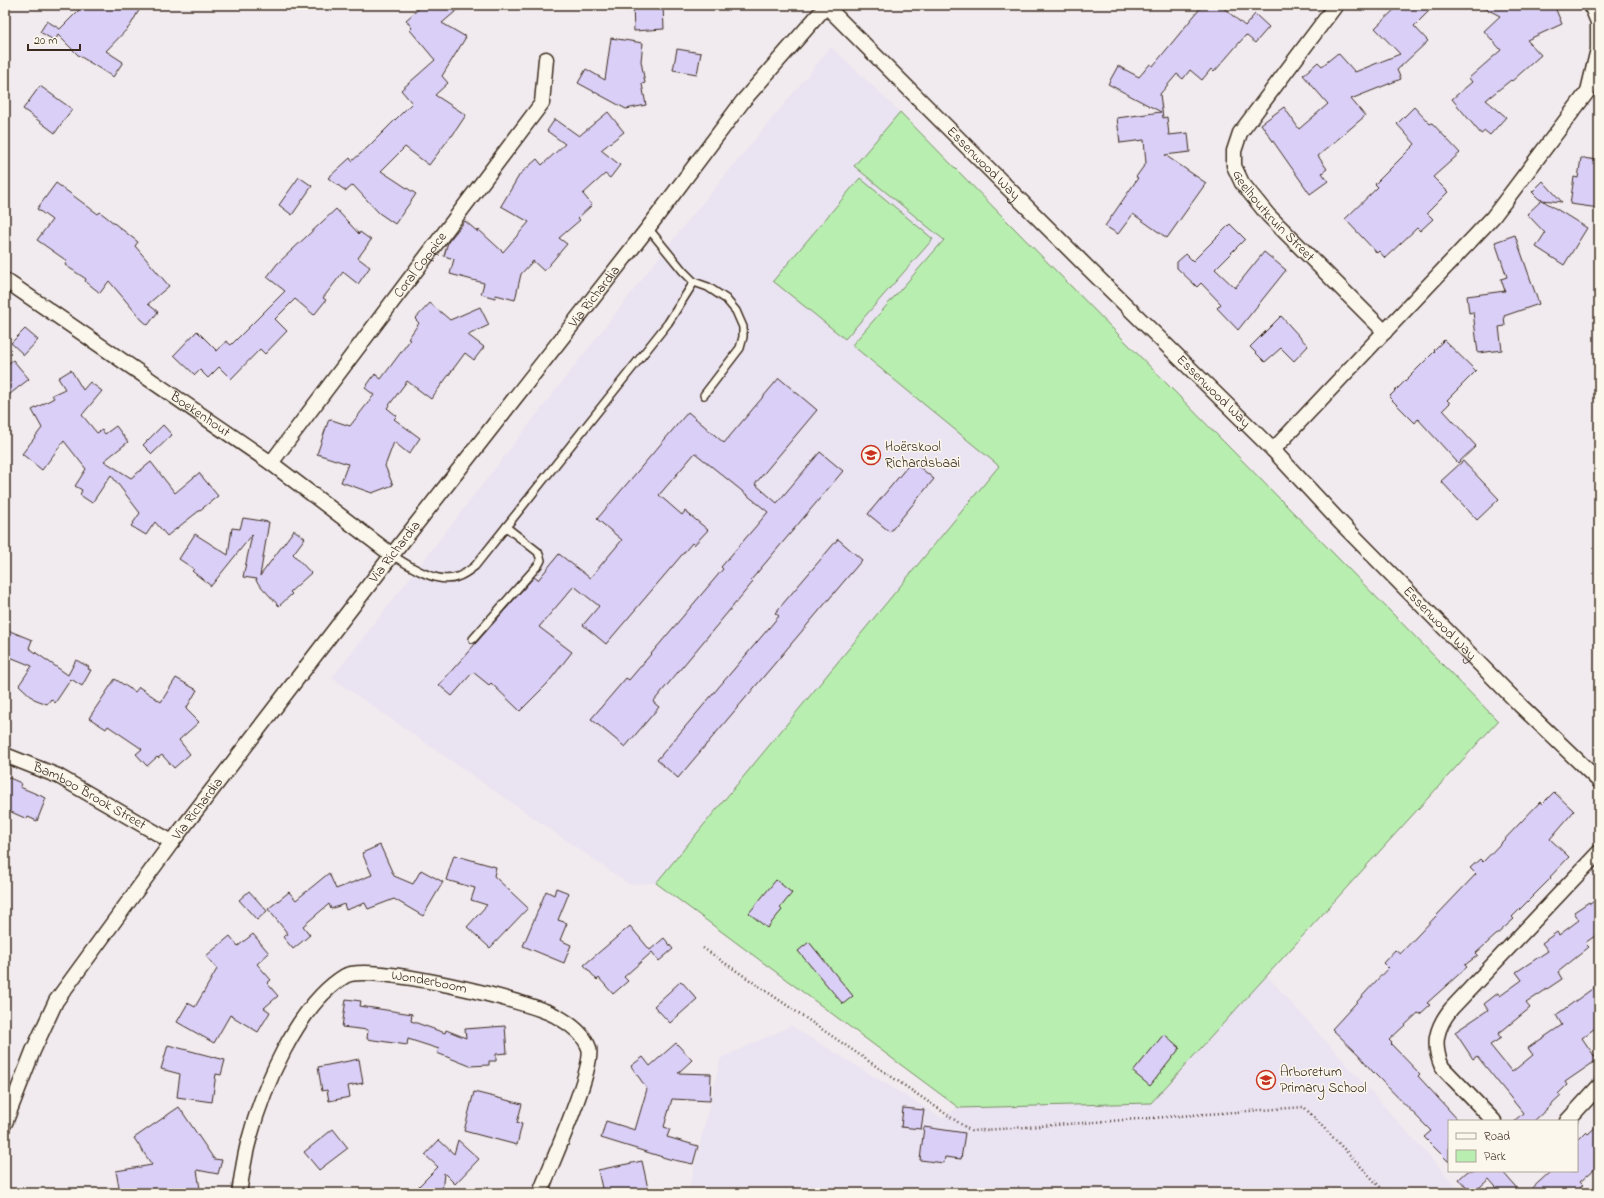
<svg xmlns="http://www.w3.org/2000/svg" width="1604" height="1198" viewBox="0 0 1604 1198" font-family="'Indie Flower',sans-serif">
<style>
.built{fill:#eae3f1}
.green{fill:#b8eeb0;stroke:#7a8c67}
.building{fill:#dacff7;stroke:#3b2a1e}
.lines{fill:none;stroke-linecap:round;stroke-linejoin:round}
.service-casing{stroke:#3b2a1e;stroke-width:10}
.minor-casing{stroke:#3b2a1e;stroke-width:17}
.path{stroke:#3b2a1e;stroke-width:2.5;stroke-dasharray:1 3;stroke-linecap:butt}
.service{stroke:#fbf7ec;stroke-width:7}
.minor{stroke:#fbf7ec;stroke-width:14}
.labels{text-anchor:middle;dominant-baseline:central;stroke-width:3;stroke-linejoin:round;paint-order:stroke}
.street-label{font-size:14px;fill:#3b2a1e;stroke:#fbf7ec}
.poi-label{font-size:14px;fill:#3b2a1e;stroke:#fbf7ec;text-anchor:start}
</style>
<rect width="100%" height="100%" fill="#f1ebef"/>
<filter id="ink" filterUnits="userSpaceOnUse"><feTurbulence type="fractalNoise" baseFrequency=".025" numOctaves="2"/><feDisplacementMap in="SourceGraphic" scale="8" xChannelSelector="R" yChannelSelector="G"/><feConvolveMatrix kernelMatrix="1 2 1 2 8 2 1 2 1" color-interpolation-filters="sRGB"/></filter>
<g filter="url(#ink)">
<!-- built -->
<path class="built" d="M831,47L900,112L1498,721L1267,976L1462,1193H688L721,1058L791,1026L942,1118L958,1107L656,883L629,884L332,678L678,233Z"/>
<!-- green -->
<g class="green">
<path d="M900,112L1498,721L1151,1103L959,1108L656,883L999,466L852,345L944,240L854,166Z"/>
<path d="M860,178L933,239L845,339L773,281Z"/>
</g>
<!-- building -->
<g class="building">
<path d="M84,5H142L130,26L106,51L123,62L113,77L78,55L58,35L55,41L40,32L47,21L60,29Z"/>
<path d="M423,5H463L442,23L466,37L442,76L448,83L435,95L466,115L452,136H451L429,165L405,147L381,171L416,194L395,224L379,213L353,185L346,191L328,178L350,158L352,161L367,148L412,103L401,90L435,60L410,30L412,28L406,20Z"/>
<path d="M633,5H663L664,29L634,31Z"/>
<path d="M1203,5H1220L1245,26L1255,14L1269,27L1255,43L1246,35L1214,72L1211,69L1202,80L1190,70L1183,79L1177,74L1160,94L1163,118L1167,117L1169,135L1188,133L1190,152L1165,155L1206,183L1167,238L1133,214L1118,234L1105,226L1138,178L1136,177L1146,163L1144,140L1120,143L1117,118L1161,112L1108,84L1118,66L1139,77L1150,64L1153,66Z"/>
<path d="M1399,5H1435L1414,26L1428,41L1397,70L1401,79L1351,99L1365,116L1318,156L1327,169L1322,173L1328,181L1310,194L1261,124L1284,107L1299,129L1328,104L1303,75L1318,62L1322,66L1338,53L1355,72L1400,54L1375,28Z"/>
<path d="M1479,5H1554L1562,24L1527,40L1541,55L1512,81L1511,80L1486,100L1506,117L1490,135L1485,131L1481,134L1452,99L1472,82L1469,78L1501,50L1484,31L1500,16Z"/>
<path d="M611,38L643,43L641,61L645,83L642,84L646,105L626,109L578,83L586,69L605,80Z"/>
<path d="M677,49L701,53L697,74L673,70Z"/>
<path d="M40,86L72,109L55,133L23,109Z"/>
<path d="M1414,107L1430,124L1432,123L1460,153L1433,177L1448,192L1427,213L1433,219L1420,231L1417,228L1385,258L1379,251L1377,253L1345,219L1378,187L1375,184L1415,144L1397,124Z"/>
<path d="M608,112L624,132L601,150L620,165L610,178L605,174L583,194L592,205L578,218L580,220L559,238L567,244L544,271L533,261L521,274L515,300L496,295L495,298L481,294L484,283L450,274L454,259L444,256L448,242L465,221L478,232L479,230L503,252L529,222L501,206L520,174L537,159L542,165L565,144L547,131L555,119L579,136Z"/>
<path d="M1581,158L1599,160V208L1570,204L1574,177L1578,178Z"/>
<path d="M299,177L312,186L292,215L279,205Z"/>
<path d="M1543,181L1562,202L1542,200L1587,228L1564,265L1536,247L1545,233L1527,214L1542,200L1539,199L1532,192Z"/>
<path d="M56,183L98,214L100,212L138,242L135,246L169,286L148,304L158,312L148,325L142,320L109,281L100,293L85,281L86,279L65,265L67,261L37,240L52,220L37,209Z"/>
<path d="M336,209L359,234L360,232L371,240L358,258L370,267L358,284L343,272L323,298L326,300L314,315L295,299L275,319L287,331L265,354L260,349L231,379L219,367L208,378L200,370L195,375L174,355L197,331L217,351L226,341L231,345L285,291L267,277L277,264Z"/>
<path d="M1230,224L1245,239L1215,269L1235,288L1264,252L1286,270L1238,330L1217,308L1221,304L1201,283L1197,287L1177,268V262L1186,254L1193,261Z"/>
<path d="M1515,235L1539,304L1504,316L1505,326L1499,327L1502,350L1478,353L1473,312L1469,313L1467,296L1505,291L1501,279L1507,277L1495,242Z"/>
<path d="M430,303L450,320L480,307L489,325L468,335L484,347L474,360L465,353L431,399L407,381L387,408L397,416L394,419L420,438L409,454L394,442L385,466L393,485L372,493L341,482L348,464L317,454L329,419L350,426L374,395L365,388L375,374L381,379L410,340L408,339L419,323L415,319Z"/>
<path d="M1281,316L1308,346L1294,361L1281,348L1265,362L1250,347Z"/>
<path d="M25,329L38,340L24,355L11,343Z"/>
<path d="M1444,340L1476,371L1447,400L1450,403L1443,410L1476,446L1458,463L1418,419L1415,423L1389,397L1435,351L1434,350Z"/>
<path d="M13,360L29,379L5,398V366Z"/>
<path d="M71,370L83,390L90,382L102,391L82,415L97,433L102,430L105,434L116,426L128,442L104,461L131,478L151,462L175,493L199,473L218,496L167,536L155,522L146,535L131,526L140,513L111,475L92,503L80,495L82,490L75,486L86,469L64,441L42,470L22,454L42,428L32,410L54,398L52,395L65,389L58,378Z"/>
<path d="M779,378L817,410L755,484L777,503L820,452L843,471L751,580L753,582L653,702L659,707L625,747L591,719L626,678L629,680L723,569L721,567L768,512L695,453L659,495L682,515L685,511L708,530L694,545L692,543L606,644L583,625L599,606L574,586L539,627L572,652L547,684L520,711L491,683L489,685L473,672L452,696L439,685L534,577L538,580L559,554L590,578L622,540L597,519L688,412L724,443Z"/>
<path d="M163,425L172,435L152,454L143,445Z"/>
<path d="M912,461L934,479L890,532L868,514Z"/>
<path d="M1463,461L1499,499L1477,520L1441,481Z"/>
<path d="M243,518L269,522L260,576L294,530L305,538L293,554L311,573L290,592L292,594L279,606L256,581L257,579L243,577L252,535L211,586L192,571L194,569L179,559L195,534L228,555L232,528L240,529Z"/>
<path d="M838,539L862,560L678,778L657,760L779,616L775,613Z"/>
<path d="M5,629L32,640L29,648L68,675L76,660L89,667L88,669L91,670L82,686L71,679L55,703L51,699L47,704L34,699L19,685L32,666L5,655Z"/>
<path d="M176,678L197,690L186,709L199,722L179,740L190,754L174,768L162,755L158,758L157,757L147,766L136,754L142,749L108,726L106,729L89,718L115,679L135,692L139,687L161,702Z"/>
<path d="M5,776L21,783L20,787L46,798L37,821L28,817L27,819L9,811L5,820Z"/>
<path d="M1554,792L1574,811L1550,839L1569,857L1550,877L1551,878L1512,917L1514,919L1476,953L1478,955L1465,965L1467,967L1427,1003L1430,1005L1420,1014L1418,1013L1389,1040L1392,1043L1391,1044L1420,1074L1418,1076L1459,1121H1449V1162L1424,1137L1431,1131L1372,1071L1359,1055L1332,1029L1388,968L1383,963L1395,950L1400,954L1476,874L1470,868L1480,859L1483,862L1540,802L1542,804Z"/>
<path d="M380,845L394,876L413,884L421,870L443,882L423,916L394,899L368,909L365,903L346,910L344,904L331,909L329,904L303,926L310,935L293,949L283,937L288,934L268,909L289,892L296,900L329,873L336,889L372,875L362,853Z"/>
<path d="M454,855L496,867L494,876L528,908L490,948L467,927L487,905L471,900L475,888L446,880Z"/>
<path d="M776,880L792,893L780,908L782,910L767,928L749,913Z"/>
<path d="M556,888L569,893L558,920L567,923L560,940L571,945L564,963L523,946L546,891L554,895Z"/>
<path d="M249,891L267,911L257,920L239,900Z"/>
<path d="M1599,898V933L1585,943L1589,947L1558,972L1562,979L1526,1003L1530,1008L1498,1034L1501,1038L1490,1045L1512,1072L1533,1055L1528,1048L1562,1025L1556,1015L1599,984V1025L1582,1038L1597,1060L1565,1082L1567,1085L1558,1094L1561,1096L1534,1121H1514L1523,1113L1477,1056L1473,1059L1455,1032L1488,1010L1484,1004L1498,993L1500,996L1522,980L1516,972L1548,951L1542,943L1557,932L1559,935L1579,920L1574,912L1589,902L1590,904Z"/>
<path d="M630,926L650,950L664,938L673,949L659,961L652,952L624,977L628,981L613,994L599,978L597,980L584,965Z"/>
<path d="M253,934L269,953L257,964L271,980L267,983L278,996L264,1008L270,1012L258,1032L230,1015L214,1043L177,1022L188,1003L195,1007L217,969L206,956L230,936L238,946Z"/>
<path d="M809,942L853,996L843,1004L798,951Z"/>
<path d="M681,981L697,999L670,1023L654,1006Z"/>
<path d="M346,999L361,1001L360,1006L412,1014L411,1021L445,1033L446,1030L466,1038L465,1029L505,1026L507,1053L496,1054V1061H489V1065L470,1066L437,1053L439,1049L408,1039L407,1045L367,1039L368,1030L342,1027Z"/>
<path d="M1164,1034L1180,1048L1150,1086L1133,1072Z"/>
<path d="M676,1043L692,1060L678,1073L711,1074L710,1101L672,1099L664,1127L670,1129L667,1137L698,1146L693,1164L669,1159L601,1138L606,1121L635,1130L647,1089L631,1066L643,1057L650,1066Z"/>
<path d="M168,1045L225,1060L221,1075L216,1074L212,1102L177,1097L180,1074L161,1069Z"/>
<path d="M359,1059L363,1083L348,1086L350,1097L329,1101L327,1090L322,1091L318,1067Z"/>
<path d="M474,1092L522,1104L517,1123L522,1124L517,1145L464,1131Z"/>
<path d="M179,1107L214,1159L222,1160L218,1174L197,1170L200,1189L188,1191L189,1193H120L116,1171L152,1165L134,1138Z"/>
<path d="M903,1108L924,1110L921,1129L901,1127Z"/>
<path d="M1599,1124V1165L1580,1182L1583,1185L1574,1193H1527L1551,1171H1577V1141L1586,1132L1588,1134Z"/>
<path d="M924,1127L965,1133L961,1159L945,1157L944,1163L920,1160Z"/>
<path d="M333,1129L348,1148L319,1170L304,1152Z"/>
<path d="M439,1140L454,1154L458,1140L479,1159L455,1184L444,1173L442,1193H412L438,1167L425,1155Z"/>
<path d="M642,1161L649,1193H603L598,1170Z"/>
<path d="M1468,1171H1502L1521,1193H1501L1489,1179L1473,1193H1471L1459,1179Z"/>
</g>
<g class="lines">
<defs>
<g id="service">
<path d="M694,282L708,287L726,299L736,311L743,327V337L740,348L704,395"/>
<path d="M392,555C408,565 437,585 457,577C464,575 470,570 475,566L668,323L694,282L683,271L648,228"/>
<path d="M473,639L539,564L541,560L538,552L506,527"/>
</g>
<g id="minor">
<path id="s1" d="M825,5L1088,268L1273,450L1339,521L1521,706L1599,781"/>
<path id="s2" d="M1336,5L1240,133L1234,151V166L1242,183L1268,215L1385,332"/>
<path id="s3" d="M5,280L271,463L392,555"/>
<path d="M1273,450L1493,217L1588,91L1598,49V22L1591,5"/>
<path id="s4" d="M271,463L542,103L546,59"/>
<path id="s5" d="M5,755L58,776L172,842"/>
<path d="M1494,1121L1442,1067C1432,1044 1436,1028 1451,1009L1599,852"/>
<path d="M1567,1121L1599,1086"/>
<path id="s6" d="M5,1123L33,1051L56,1001L172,842L392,555L648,228L743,101L827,5"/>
<path id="s7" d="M239,1193C242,1176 244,1157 249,1140C263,1088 297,1005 345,976C368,962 530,1001 556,1016C569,1023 584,1034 589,1048C595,1068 549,1169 540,1193"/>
</g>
</defs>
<!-- service casing -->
<use href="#service" class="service-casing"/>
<!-- minor casing -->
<use href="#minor" class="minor-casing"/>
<!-- path -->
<path class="path" d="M703,948L971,1131L1304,1107L1386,1193"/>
<!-- service -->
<use href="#service" class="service"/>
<!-- minor -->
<use href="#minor" class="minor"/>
</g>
</g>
<!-- icons -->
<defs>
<symbol id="school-ring" viewBox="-11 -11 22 22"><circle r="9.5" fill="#fbf7ec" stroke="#c8321e" stroke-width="1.5"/><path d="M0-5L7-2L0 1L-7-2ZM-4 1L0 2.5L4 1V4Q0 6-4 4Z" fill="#c8321e"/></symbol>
</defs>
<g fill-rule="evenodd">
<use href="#school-ring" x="860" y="444" width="22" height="22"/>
<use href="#school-ring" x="1255" y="1069" width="22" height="22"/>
</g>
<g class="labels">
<!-- street labels -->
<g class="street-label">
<text stroke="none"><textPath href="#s1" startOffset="224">Essenwood Way</textPath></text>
<text stroke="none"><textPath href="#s2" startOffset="258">Geelhoutkruin Street</textPath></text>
<text stroke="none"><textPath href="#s4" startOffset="248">Coral Coppice</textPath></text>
<text stroke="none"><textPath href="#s6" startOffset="1019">Via Richardia</textPath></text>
<text stroke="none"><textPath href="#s1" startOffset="548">Essenwood Way</textPath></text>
<text stroke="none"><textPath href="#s3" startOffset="237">Boekenhout</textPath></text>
<text stroke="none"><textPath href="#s6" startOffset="695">Via Richardia</textPath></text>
<text stroke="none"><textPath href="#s1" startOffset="872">Essenwood Way</textPath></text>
<text stroke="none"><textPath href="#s5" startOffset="94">Bamboo Brook Street</textPath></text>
<text stroke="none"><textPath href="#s6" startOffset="371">Via Richardia</textPath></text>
<text stroke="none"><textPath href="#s7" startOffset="333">Wonderboom</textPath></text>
</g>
<!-- poi labels -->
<g class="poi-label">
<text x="885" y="447">Hoërskool<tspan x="885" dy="16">Richardsbaai</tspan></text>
<text x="1280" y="1072">Arboretum<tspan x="1280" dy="16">Primary School</tspan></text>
</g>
</g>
<!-- margin -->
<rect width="1604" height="1198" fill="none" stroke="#fbf7ec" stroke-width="20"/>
<rect x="10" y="10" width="1584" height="1178" fill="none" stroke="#3b2a1e" stroke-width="1.5" filter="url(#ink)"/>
<!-- legend -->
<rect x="1448" y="1120" width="130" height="52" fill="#fbf7ec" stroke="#aea59a"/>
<rect x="1456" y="1133" width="20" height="6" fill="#fbf7ec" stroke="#aea59a"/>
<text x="1484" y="1140" font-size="12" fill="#3b2a1e">Road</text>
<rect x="1456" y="1150" width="20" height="12" fill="#b8eeb0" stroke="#aea59a"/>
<text x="1484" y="1160" font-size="12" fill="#3b2a1e">Park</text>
<!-- scale -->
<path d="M28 44v6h52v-6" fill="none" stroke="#3b2a1e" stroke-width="2"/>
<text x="34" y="44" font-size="12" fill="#3b2a1e" stroke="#fbf7ec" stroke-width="3" paint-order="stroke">20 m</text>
</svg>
